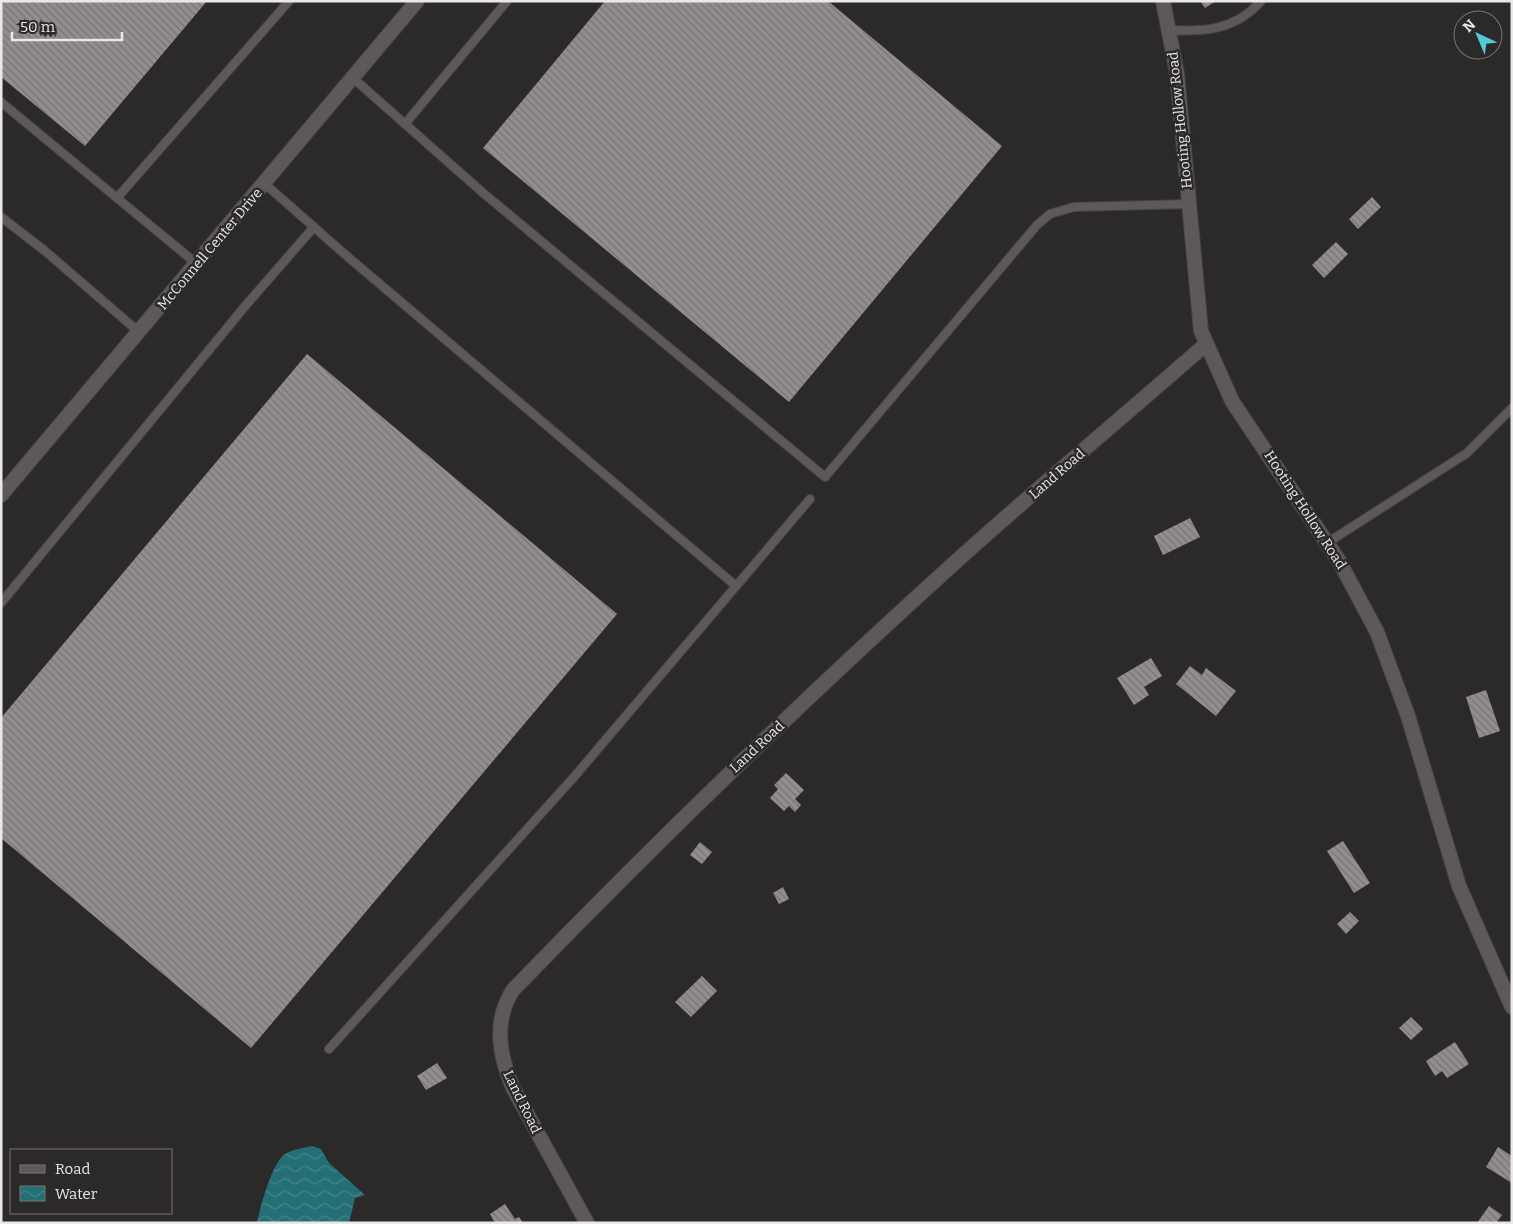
<svg xmlns="http://www.w3.org/2000/svg" width="1513" height="1224" viewBox="0 0 1513 1224" font-family="Bitter,serif">
<style>
.water{fill:url(#water-waves)}
.building{fill:url(#building-back-hatch)}
.lines{fill:none;stroke-linecap:round;stroke-linejoin:round}
.service-casing{stroke:#484545;stroke-width:10}
.minor-casing{stroke:#484545;stroke-width:16}
.service{stroke:#5c5958;stroke-width:8}
.minor{stroke:#5c5958;stroke-width:14}
.labels{text-anchor:middle;dominant-baseline:central;stroke-width:5;stroke-linejoin:round;paint-order:stroke}
.street-label{font-size:14px;fill:#eae8e8;stroke:#2c2929}
</style>
<defs>
<pattern id="water-waves" width="16" height="10" patternUnits="userSpaceOnUse" patternTransform="scale(1.25)"><rect width="16" height="10" fill="#246f75"/><path d="M0 5q4-4 8 0t8 0" fill="none" stroke="#448489"/></pattern>
<pattern id="building-back-hatch" width="6" height="6" patternUnits="userSpaceOnUse" patternTransform="scale(1.25)"><rect width="6" height="6" fill="#928e8d"/><path d="M-1 5l2 2M0 0l6 6M5-1l2 2" fill="none" stroke="#777574"/></pattern>
</defs>
<rect width="100%" height="100%" fill="#2c2929"/>
<!-- water -->
<path class="water" d="M312,1146L321,1149L329,1163L365,1195L355,1198L349,1223H257C260,1207 272,1163 285,1154C293,1149 303,1148 312,1146Z"/>
<!-- building -->
<g class="building">
<path d="M1,1H207L85,146L1,77Z"/>
<path d="M605,1H828L1002,146L789,402L483,148Z"/>
<path d="M1200,1H1216L1205,8Z"/>
<path d="M1372,197L1381,207L1358,229L1349,219Z"/>
<path d="M1336,242L1348,254L1324,278L1312,265Z"/>
<path d="M307,354L617,614L251,1048L1,838V718Z"/>
<path d="M1190,518L1200,537L1163,555L1154,536Z"/>
<path d="M1151,658L1162,676L1144,687L1149,695L1134,705L1117,678Z"/>
<path d="M1190,666L1202,675L1206,668L1236,691L1216,716L1176,684Z"/>
<path d="M1486,690L1500,731L1479,738L1466,697Z"/>
<path d="M786,773L804,790L795,799L801,805L795,812L789,806L784,811L770,798L778,789L774,785Z"/>
<path d="M1343,841L1370,883L1354,893L1327,851Z"/>
<path d="M700,842L712,852L702,864L690,855Z"/>
<path d="M783,887L789,899L779,904L773,893Z"/>
<path d="M1350,912L1359,921L1346,934L1337,924Z"/>
<path d="M702,976L717,991L691,1017L675,1002Z"/>
<path d="M1411,1017L1423,1029L1411,1040L1399,1028Z"/>
<path d="M1455,1042L1469,1064L1447,1078L1442,1071L1435,1076L1426,1061Z"/>
<path d="M437,1063L447,1078L426,1090L417,1076Z"/>
<path d="M1498,1147L1512,1156V1183L1486,1167Z"/>
<path d="M505,1204L515,1219L519,1217L523,1223H495L490,1214Z"/>
<path d="M1489,1206L1502,1215L1496,1223H1477Z"/>
</g>
<g class="lines">
<defs>
<g id="service">
<path d="M1169,30C1204,32 1236,30 1261,1"/>
<path d="M353,78L482,192L825,477L1037,225L1050,214L1074,207L1189,204"/>
<path d="M1,102L117,198"/>
<path d="M405,124L507,1"/>
<path d="M265,184L348,257L736,586"/>
<path d="M1,217L45,251L139,332"/>
<path d="M197,264L117,198L289,1"/>
<path d="M1327,543L1467,453L1512,408"/>
<path d="M1,603L246,305L314,227"/>
<path d="M329,1049L574,777L810,499"/>
</g>
<g id="minor">
<path d="M1163,1L1177,74L1201,331L1232,401L1339,561L1377,632L1408,716L1459,886L1512,1007"/>
<path d="M1,495L417,1"/>
<path d="M587,1223L513,1088C499,1055 493,1021 513,990C657,841 807,696 961,557C1041,485 1124,416 1205,345"/>
</g>
</defs>
<!-- service casing -->
<use href="#service" class="service-casing"/>
<!-- minor casing -->
<use href="#minor" class="minor-casing"/>
<!-- service -->
<use href="#service" class="service"/>
<!-- minor -->
<use href="#minor" class="minor"/>
</g>
<g class="labels">
<!-- street labels -->
<g class="street-label">
<text transform="translate(1180 120) rotate(-96)">Hooting Hollow Road</text>
<text transform="translate(210 249) rotate(-50)">McConnell Center Drive</text>
<text transform="translate(1057 474) rotate(-41)">Land Road</text>
<text transform="translate(1305 510) rotate(57)">Hooting Hollow Road</text>
<text transform="translate(757 747) rotate(-43)">Land Road</text>
<text transform="translate(522 1102) rotate(64)">Land Road</text>
</g>
</g>
<!-- border -->
<rect width="1513" height="1224" fill="none" stroke="#eae8e8" stroke-width="5"/>
<!-- legend -->
<rect x="10" y="1149" width="162" height="65" fill="#2c2929" stroke="#787575"/>
<rect x="20" y="1165" width="25" height="8" fill="#5c5958" stroke="#787575"/>
<text x="55" y="1174" font-size="15" fill="#eae8e8">Road</text>
<rect x="20" y="1186" width="25" height="15" fill="url(#water-waves)" stroke="#787575"/>
<text x="55" y="1199" font-size="15" fill="#eae8e8">Water</text>
<!-- north arrow -->
<g transform="translate(1478 35) rotate(316)"><circle r="24" fill="#2c2929" stroke="#787575"/>
<path d="M0-4L9 19L0 12L-9 19Z" fill="#52cbd7"/>
<text y="-8" font-size="14" font-weight="bold" text-anchor="middle" fill="#eae8e8">N</text>
</g>
<!-- scale -->
<path d="M12 32v8h110v-8" fill="none" stroke="#eae8e8" stroke-width="2.5"/>
<text x="20" y="32" font-size="15" fill="#eae8e8" stroke="#2c2929" stroke-width="4" paint-order="stroke">50 m</text>
</svg>
